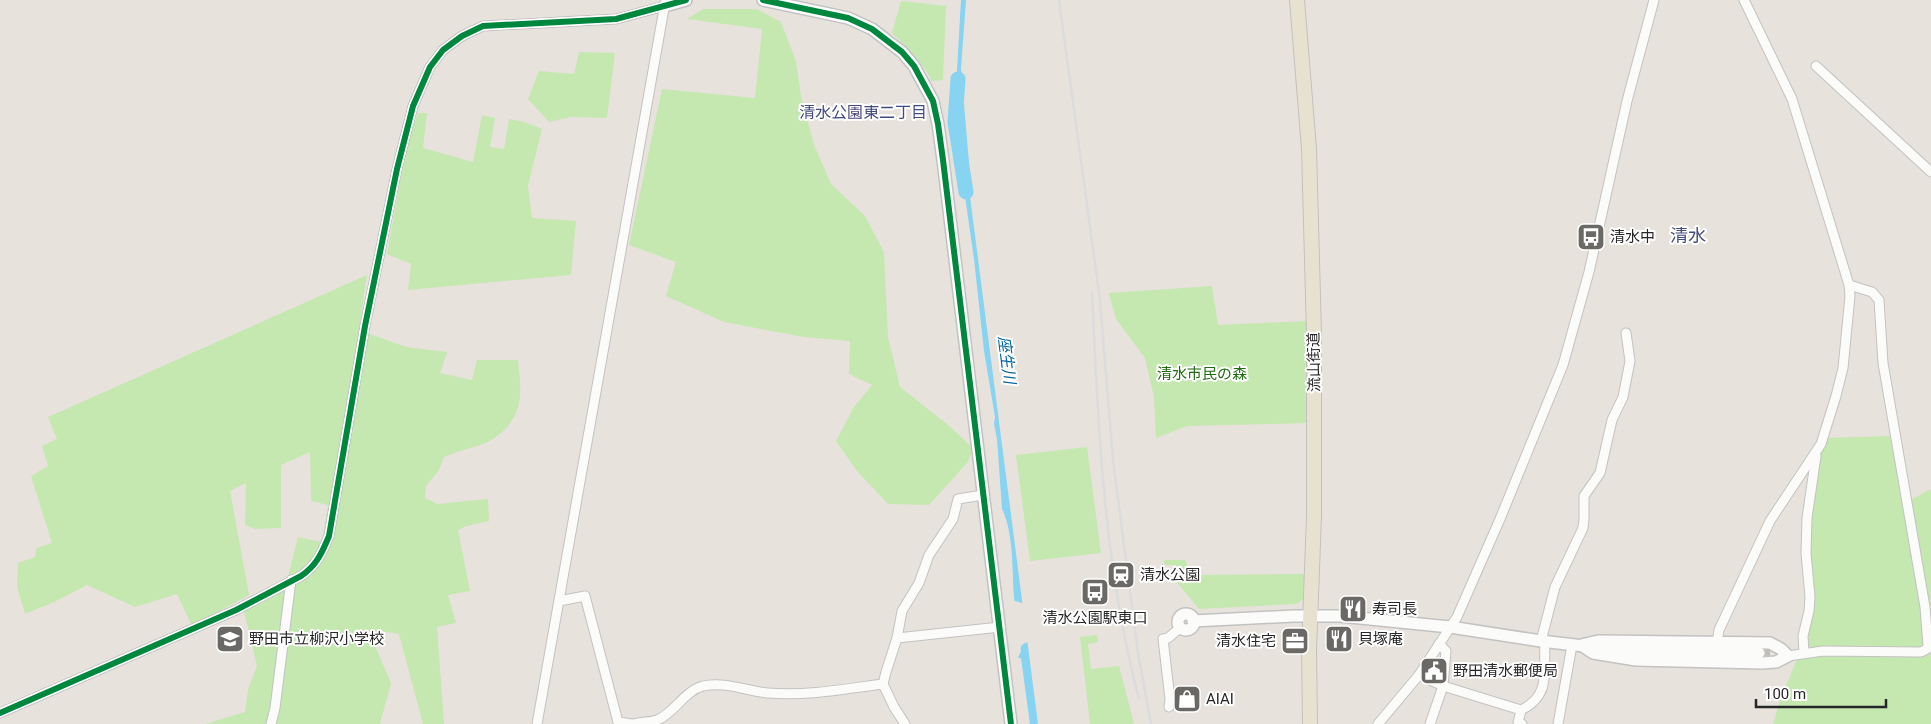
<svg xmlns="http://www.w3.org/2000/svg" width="1931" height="724" viewBox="0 0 1931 724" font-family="Roboto,'Noto Sans JP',sans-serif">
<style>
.green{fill:#c5e7b0}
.water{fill:#86d3f2}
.pier{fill:#e7e3dc}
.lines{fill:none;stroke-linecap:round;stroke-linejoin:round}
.river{stroke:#86d3f2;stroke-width:15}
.tertiary-tunnel{stroke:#c1bdb8;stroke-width:11;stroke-dasharray:11 5.5;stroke-linecap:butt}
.minor-casing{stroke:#c3c2c3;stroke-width:11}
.tertiary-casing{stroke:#c3c2c3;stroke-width:14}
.primary-casing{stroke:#c3c1bf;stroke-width:16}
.minor{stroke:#fbfbfa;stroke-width:9}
.tertiary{stroke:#fbfbfa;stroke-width:11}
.primary{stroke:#e7e2d0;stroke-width:14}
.rail{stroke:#dcdbdd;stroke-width:2.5}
.cycleway-casing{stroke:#fff;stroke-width:9}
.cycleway{stroke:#00873e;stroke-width:6}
.labels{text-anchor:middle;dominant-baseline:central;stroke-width:4;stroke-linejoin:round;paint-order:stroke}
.poi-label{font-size:15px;fill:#272727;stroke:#fff;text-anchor:start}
.street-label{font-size:15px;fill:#272727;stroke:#fff}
.park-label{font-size:15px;fill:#216b11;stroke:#fff}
.neighbourhood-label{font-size:16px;fill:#434c7c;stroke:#fff}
.water-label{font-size:16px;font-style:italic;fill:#0065a3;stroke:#fff}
.quarter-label{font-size:18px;fill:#434c7c;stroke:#fff}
</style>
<rect width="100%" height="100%" fill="#e7e3dc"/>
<!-- green -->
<g class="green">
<path d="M901,1L946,6L943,80L932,81C922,62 908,48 892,33Z"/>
<path d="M703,9H757L781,22L796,61L801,96L814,145L831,184L865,216L884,252L888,337L900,387L948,425L973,448L968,462L929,505L888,504L857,471L836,441L854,407L872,385L849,374L850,341L804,337L724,322L666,296L676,262L629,245L662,89L755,98L762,29L687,19Z"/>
<path d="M579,52L615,53L607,118L571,117L549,122L528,99L539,71L574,74Z"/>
<path d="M418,113H427L423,148L473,162L482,115L495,118L490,147L504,149L509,119L524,122L542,129L528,186L532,218L576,221L571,275L408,290L411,264L387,254L407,144Z"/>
<path d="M367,275L359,330L406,347L447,352L440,373L472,380L477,360H518C519,371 521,383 520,395C519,421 498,441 474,447C462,450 456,452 444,457L439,470L426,486L425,498L437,504L488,499L489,521L466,526L458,530L470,591L448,595L456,623L437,627L444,724H423L399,634L381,631L372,639L391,683L380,724H205L245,712L248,690L257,666L244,611L285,589L298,537L322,542L328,505L311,501L310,452L281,465V528L255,529L245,525L246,483L230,491L249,595L192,626L177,594L135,607L87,585L54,602L25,614L17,586L18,563L35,557L36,548L52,543L31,476L48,466L42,446L57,439L48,417Z"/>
<path d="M1212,286L1218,325L1308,321L1309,423L1187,426L1156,438L1154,397L1145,358L1116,319L1109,293Z"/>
<path d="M1890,436L1903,504L1931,489V724H1773L1783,690L1789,679L1810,625L1808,533L1813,483L1825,438Z"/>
<path d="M1087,447L1101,553L1030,561L1016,455Z"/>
<path d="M1164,560H1185L1191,575L1304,574V599L1296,604L1199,609L1176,581L1174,565H1165Z"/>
<path d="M1097,635L1098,642L1088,644L1091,669L1119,666L1134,724H1090L1080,637Z"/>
</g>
<!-- water -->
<path class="water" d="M961,0H966L961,68L969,163V189L1038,724H1030L1021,658H1018L1021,651C1019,633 1016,615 1014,597C1012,570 1014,534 1002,509L997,439L994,424L995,417L984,351L974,259L964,189L956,88Z"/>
<!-- pier -->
<path class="pier" d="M1012,600L1025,604L1030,641L1023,644L1018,650Z"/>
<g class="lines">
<!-- river -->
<path class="river" d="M958,79L955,122L966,192"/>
<!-- tertiary-tunnel -->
<path class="tertiary-tunnel" d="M1759,653H1790"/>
<defs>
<g id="minor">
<path d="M1816,66L1931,172"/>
<path d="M559,601L585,596L618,722L632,724"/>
<path d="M897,638L1000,627"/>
<path d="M1541,641L1555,587L1583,528L1584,519V496L1600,473L1612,420L1623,397L1630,361L1626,333"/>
<path d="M1717,643L1719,630L1770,521L1821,444L1836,396L1843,368L1850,296L1849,285L1792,99L1744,0"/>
<path d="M1804,653L1803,636L1809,611L1810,597L1806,553L1807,518L1816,456"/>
<path d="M1788,656L1823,651L1921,652L1927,649L1928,645L1925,607L1883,363L1879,300L1872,292L1849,285"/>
<path d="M1419,675L1443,686L1521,710C1552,695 1543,670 1545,642"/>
<path d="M1169,707L1170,699L1163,639L1168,638L1180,628"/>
<path d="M1521,710L1518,723L1522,724"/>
<path d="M0,713L236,610L301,576C316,566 322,553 329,536L365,326L397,169L413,106L430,67L443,50L462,36L483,26L616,19L665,6"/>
<path d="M271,724L275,708L291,580"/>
<path d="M537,724L665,3"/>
<path d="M634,724C641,722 650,722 657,720C675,713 684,691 703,686C724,681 747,691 768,693C807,696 845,689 883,684"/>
<path d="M905,724L894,707L883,684L886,672L897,638L902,611L919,583L929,555L953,519L958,499L983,495"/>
<path d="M1378,724L1419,675L1457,617L1500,519L1563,365L1589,272L1627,101L1654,0"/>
<path d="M1430,724L1443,686L1446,651L1439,644"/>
<path d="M1558,724L1572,645"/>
</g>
<g id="tertiary">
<path d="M763,0L848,18L872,29L902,52L914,66L933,101L938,124L943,160L1011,724"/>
<path d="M665,6L686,0"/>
<circle cx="1186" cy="622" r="8"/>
<path d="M1193,621L1294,616H1340L1450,627L1541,641L1609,649L1759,653"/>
<path d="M1598,641L1770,643L1781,649L1788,656L1776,662L1761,663L1636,660L1593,653L1581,645Z"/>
</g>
<path id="primary" d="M1297,0L1309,149L1314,334V516L1309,649L1310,724"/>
</defs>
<!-- minor casing -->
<use href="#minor" class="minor-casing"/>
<!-- tertiary casing -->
<use href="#tertiary" class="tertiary-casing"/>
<!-- primary casing -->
<use href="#primary" class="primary-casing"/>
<!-- minor -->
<use href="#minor" class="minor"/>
<!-- tertiary -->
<use href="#tertiary" class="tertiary"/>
<!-- primary -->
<use href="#primary" class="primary"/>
<!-- rail -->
<g class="rail">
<path d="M1059,0L1100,300L1113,460L1138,653L1151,724"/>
<path d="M1092,293C1098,429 1104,567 1139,699"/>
</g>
<defs>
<g id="cycleway">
<path d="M763,0L848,18L872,29L902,52L914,66L933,101L938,124L943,160L1011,724"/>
<path d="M0,713L236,610L301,576C316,566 322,553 329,536L365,326L397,169L413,106L430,67L443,50L462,36L483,26L616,19L686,0"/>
</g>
</defs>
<!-- cycleway casing -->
<use href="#cycleway" class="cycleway-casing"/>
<!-- cycleway -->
<use href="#cycleway" class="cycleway"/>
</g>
<!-- icons -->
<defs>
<symbol id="bus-square" viewBox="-11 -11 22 22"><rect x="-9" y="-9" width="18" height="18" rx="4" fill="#6a6966" stroke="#fff"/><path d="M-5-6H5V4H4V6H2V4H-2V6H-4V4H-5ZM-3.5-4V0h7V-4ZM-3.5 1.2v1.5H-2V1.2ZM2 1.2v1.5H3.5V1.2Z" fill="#fff"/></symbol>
<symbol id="station-square" viewBox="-11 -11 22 22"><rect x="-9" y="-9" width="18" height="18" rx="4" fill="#6a6966" stroke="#fff"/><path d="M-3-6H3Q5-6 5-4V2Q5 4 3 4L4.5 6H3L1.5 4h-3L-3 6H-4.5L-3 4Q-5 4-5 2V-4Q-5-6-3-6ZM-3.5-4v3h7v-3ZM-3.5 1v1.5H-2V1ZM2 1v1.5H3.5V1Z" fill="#fff"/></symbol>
<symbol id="restaurant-square" viewBox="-11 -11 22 22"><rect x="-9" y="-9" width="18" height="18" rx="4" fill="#6a6966" stroke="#fff"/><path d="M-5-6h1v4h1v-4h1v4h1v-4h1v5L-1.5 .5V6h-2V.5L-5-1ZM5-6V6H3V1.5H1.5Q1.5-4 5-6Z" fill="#fff"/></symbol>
<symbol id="school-square" viewBox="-11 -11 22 22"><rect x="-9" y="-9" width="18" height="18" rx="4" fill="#6a6966" stroke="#fff"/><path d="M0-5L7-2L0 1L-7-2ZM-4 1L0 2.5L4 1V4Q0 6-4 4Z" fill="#fff"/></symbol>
<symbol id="office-square" viewBox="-11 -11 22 22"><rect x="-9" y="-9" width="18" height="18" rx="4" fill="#6a6966" stroke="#fff"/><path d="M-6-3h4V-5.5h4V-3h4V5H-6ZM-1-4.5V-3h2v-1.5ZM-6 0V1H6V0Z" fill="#fff"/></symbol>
<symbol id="civic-square" viewBox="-11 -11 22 22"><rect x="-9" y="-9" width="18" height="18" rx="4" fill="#6a6966" stroke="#fff"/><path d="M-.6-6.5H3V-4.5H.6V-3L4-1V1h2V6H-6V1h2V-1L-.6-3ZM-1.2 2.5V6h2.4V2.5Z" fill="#fff"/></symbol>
<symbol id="shop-square" viewBox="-11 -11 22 22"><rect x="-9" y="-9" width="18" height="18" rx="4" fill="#6a6966" stroke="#fff"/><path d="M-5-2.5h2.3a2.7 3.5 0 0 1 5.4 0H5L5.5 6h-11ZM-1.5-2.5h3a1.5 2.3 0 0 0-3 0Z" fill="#fff"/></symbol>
</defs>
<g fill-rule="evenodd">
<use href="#bus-square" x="1575" y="221" width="32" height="32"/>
<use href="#station-square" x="1105" y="559" width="32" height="32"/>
<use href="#bus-square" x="1079" y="576" width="32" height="32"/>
<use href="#restaurant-square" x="1337" y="593" width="32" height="32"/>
<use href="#school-square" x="214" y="623" width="32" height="32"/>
<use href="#restaurant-square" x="1323" y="623" width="32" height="32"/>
<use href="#office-square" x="1279" y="625" width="32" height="32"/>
<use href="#civic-square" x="1418" y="655" width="32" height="32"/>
<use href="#shop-square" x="1171" y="683" width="32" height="32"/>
</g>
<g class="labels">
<!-- poi labels -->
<g class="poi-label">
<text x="1610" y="237">清水中</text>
<text x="1140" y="575">清水公園</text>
<text x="1372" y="609">寿司長</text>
<text x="1095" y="618" text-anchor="middle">清水公園駅東口</text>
<text x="249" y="639">野田市立柳沢小学校</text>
<text x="1358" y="639">貝塚庵</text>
<text x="1276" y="641" text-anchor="end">清水住宅</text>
<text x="1453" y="671">野田清水郵便局</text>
<text x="1206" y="699">AIAI</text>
</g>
<!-- street labels -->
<g class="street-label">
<text transform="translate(1314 362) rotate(-91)">流山街道</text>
</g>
<!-- park labels -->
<g class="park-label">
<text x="1202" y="374">清水市民の森</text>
</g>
<!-- neighbourhood labels -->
<g class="neighbourhood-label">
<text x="863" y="112">清水公園東二丁目</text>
</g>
<!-- water labels -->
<g class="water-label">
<text transform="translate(1007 360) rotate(83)">座生川</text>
</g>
<!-- quarter labels -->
<g class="quarter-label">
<text x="1688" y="235">清水</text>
</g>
</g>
<!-- scale -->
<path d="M1756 699v8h130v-8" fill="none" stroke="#272727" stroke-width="2.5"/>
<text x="1764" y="699" font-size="15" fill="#272727" stroke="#ffffff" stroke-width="4" paint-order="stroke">100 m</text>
</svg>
